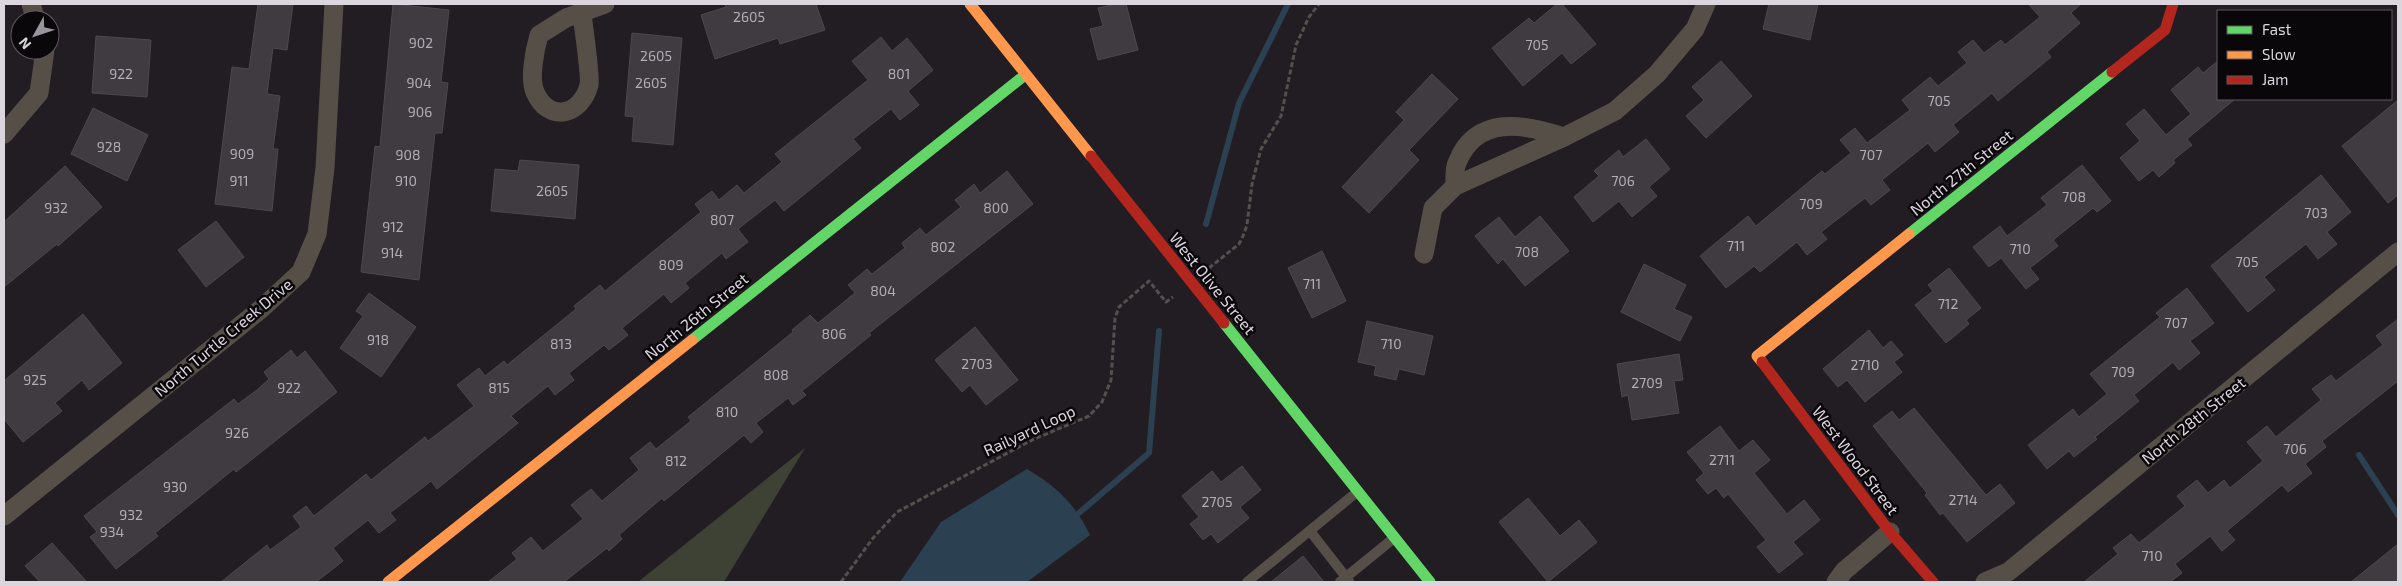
<svg xmlns="http://www.w3.org/2000/svg" width="2402" height="586" viewBox="0 0 2402 586" font-family="'Exo 2',sans-serif">
<style>
.green{fill:#3e4234}
.water{fill:#2b4051}
.lines{fill:none;stroke-linecap:round;stroke-linejoin:round}
.stream{stroke:#2b4051;stroke-width:6}
.building{fill:#3f3b40;stroke:#4c484d}
.path{stroke:#554f4d;stroke-width:3;stroke-dasharray:5 2.5;stroke-linecap:butt}
.lane{stroke:#564f48;stroke-width:10}
.street{stroke:#564f48;stroke-width:19}
.fast{stroke:#63d668;stroke-width:11}
.slow{stroke:#ff974d;stroke-width:11}
.jam{stroke:#b3261e;stroke-width:11}
.labels{text-anchor:middle;dominant-baseline:central;stroke-width:5;stroke-linejoin:round;paint-order:stroke}
.number-label{font-size:14px;fill:#b4aeb6}
.street-label{font-size:16px;fill:#dbd5dd;stroke:#0a070b}
</style>
<rect width="100%" height="100%" fill="#221d23"/>
<!-- green -->
<path class="green" d="M805,448L724,582H638Z"/>
<!-- water -->
<path class="water" d="M1027,469C1057,487 1075,504 1090,535L1027,582H900L941,522Z"/>
<g class="lines">
<!-- stream -->
<g class="stream">
<path d="M1206,224L1239,103L1288,4"/>
<path d="M2359,455L2398,515"/>
<path d="M1072,517L1079,513L1149,453L1159,331"/>
</g>
</g>
<!-- building -->
<g class="building">
<path d="M258,4H293L287,50L273,48L267,94L280,96L273,149H278L272,211L215,204L232,67L249,69Z"/>
<path d="M393,4L449,10L441,82L448,83L442,133H435L419,280L361,272L375,146L380,147Z"/>
<path d="M725,4H816L825,30L780,44L778,38L715,59L701,15L726,7Z"/>
<path d="M1116,4H1126L1138,50L1098,60L1090,29L1103,26L1098,8Z"/>
<path d="M1557,4H1562L1596,44L1571,64L1562,53L1523,86L1492,48L1529,18L1534,23Z"/>
<path d="M1769,4H1818L1810,40L1763,29Z"/>
<path d="M2028,4H2081L2071,13L2080,23L2047,52L2051,57L1998,101L1992,93L1953,125L1959,132L1935,152L1928,143L1882,180L1890,190L1871,205L1865,198L1821,232L1827,239L1807,255L1797,242L1760,272L1754,266L1726,288L1700,256L1748,216L1756,226L1822,171L1825,174L1851,153L1840,140L1855,128L1867,143L1910,110L1902,100L1930,77L1938,86L1967,63L1958,52L1973,40L1984,53L2001,40L2005,45L2040,17Z"/>
<path d="M632,33L682,38L673,145L632,141L634,117L625,116Z"/>
<path d="M96,36L151,40L147,97L92,93Z"/>
<path d="M881,37L892,51L907,38L933,70L908,91L919,105L900,120L891,109L853,139L861,148L784,211L775,200L738,229L748,242L726,259L722,253L685,283L689,288L671,303L664,294L622,328L628,335L609,350L604,345L569,373L574,380L555,395L548,386L511,416L518,423L437,489L431,481L390,513L396,520L379,533L368,520L333,548L343,561L316,582H221L267,545L270,550L301,527L293,516L306,506L314,516L366,474L371,480L425,437L428,441L474,406L457,385L479,368L485,376L504,361L507,365L576,309L574,306L600,285L605,291L701,212L695,204L712,191L719,200L737,185L744,193L782,162L775,154L868,80L852,61Z"/>
<path d="M1721,61L1752,96L1706,138L1686,116L1704,100L1692,87Z"/>
<path d="M2218,61V99H2235L2187,139L2192,145L2173,160L2175,163L2159,177L2153,170L2139,181L2120,158L2140,141L2126,124L2144,109L2166,135L2191,114L2171,90L2198,67L2203,73Z"/>
<path d="M1432,74L1458,99L1409,150L1419,160L1369,213L1342,187L1404,120L1396,112Z"/>
<path d="M2398,100V195L2388,203L2342,146Z"/>
<path d="M93,108L148,135L127,181L71,154Z"/>
<path d="M1646,139L1670,169L1649,187L1657,196L1632,217L1619,201L1593,222L1574,197L1599,176L1594,171L1619,150L1623,157Z"/>
<path d="M520,160L579,165L575,219L491,211L495,169L518,171Z"/>
<path d="M2082,165L2111,201L2097,212L2093,208L2053,240L2058,246L2030,268L2039,279L2026,289L2001,258L1989,267L1973,247L2000,226L2007,236L2047,205L2041,198Z"/>
<path d="M65,166L102,207L58,246L57,244L4,287V222Z"/>
<path d="M1007,171L1033,204L869,333L871,335L802,391L806,395L793,405L788,398L756,423L763,432L751,443L744,435L664,501L662,498L619,535L622,539L609,551L607,548L564,582H488L517,559L512,553L531,537L543,551L583,519L571,505L591,489L602,501L639,470L630,458L650,442L656,449L691,421L688,417L793,332L792,330L810,315L818,323L855,293L848,285L867,269L872,274L905,248L902,243L920,228L926,235L961,207L955,200L974,184L980,193Z"/>
<path d="M2321,175L2351,212L2327,232L2337,244L2318,259L2306,244L2264,277L2275,290L2248,312L2211,266Z"/>
<path d="M1540,216L1569,251L1525,286L1503,259L1498,264L1475,236L1499,217L1515,237Z"/>
<path d="M216,221L244,257L206,287L178,250Z"/>
<path d="M1322,251L1346,301L1312,318L1288,268Z"/>
<path d="M1644,264L1686,285L1674,309L1692,317L1680,341L1621,312Z"/>
<path d="M1949,268L1981,308L1966,320L1969,324L1946,343L1915,305L1933,291L1928,285Z"/>
<path d="M2187,288L2214,323L2190,341L2200,353L2179,370L2173,362L2134,395L2139,401L2095,437L2097,439L2074,457L2069,451L2047,469L2028,445L2073,409L2079,417L2107,394L2090,374L2160,317L2156,313Z"/>
<path d="M369,293L416,327L381,377L340,348L363,316L356,311Z"/>
<path d="M83,314L122,363L89,390L82,380L55,403L62,411L23,442L4,419V381Z"/>
<path d="M2398,319V381L2322,441L2326,447L2305,464L2312,473L2288,492L2282,485L2227,531L2235,540L2222,551L2210,536L2175,564L2182,573L2170,582H2084L2118,554L2113,548L2131,534L2139,543L2185,506L2177,496L2197,480L2208,493L2224,480L2230,488L2263,461L2247,442L2267,426L2276,437L2321,400L2312,389L2331,375L2336,381L2383,345L2376,336Z"/>
<path d="M1367,321L1433,336L1424,375L1399,369L1396,380L1374,375L1376,366L1358,362Z"/>
<path d="M975,327L1018,380L986,405L970,385L962,392L935,360Z"/>
<path d="M1869,330L1883,348L1891,341L1903,355L1894,362L1902,372L1865,402L1847,380L1838,387L1823,369Z"/>
<path d="M291,350L297,358L305,351L337,392L236,472L234,469L155,533L158,536L116,569L90,537L97,532L84,516L234,399L238,404L257,390L269,379L264,372Z"/>
<path d="M1679,354L1683,380L1674,381L1679,413L1632,420L1628,395L1622,397L1617,364Z"/>
<path d="M1914,408L1986,495L2000,484L2015,503L1967,542L1943,513L1940,515L1925,495L1927,493L1873,426L1892,411L1899,420Z"/>
<path d="M1720,426L1739,451L1753,440L1770,460L1754,473L1787,514L1804,500L1820,520L1793,542L1803,554L1779,573L1757,547L1766,540L1728,494L1724,498L1716,488L1708,494L1696,480L1704,473L1687,452Z"/>
<path d="M1242,466L1261,490L1240,507L1249,518L1218,543L1211,534L1203,540L1190,524L1199,517L1182,496L1212,471L1221,482Z"/>
<path d="M1528,498L1560,536L1579,520L1597,542L1548,582L1499,522Z"/>
<path d="M52,543L87,582H40L25,566Z"/>
<path d="M2398,544V582H2351Z"/>
<path d="M1303,556L1324,582H1271Z"/>
</g>
<g class="lines">
<!-- path -->
<g class="path">
<path d="M1209,268L1239,244L1243,236L1247,225L1252,184L1261,149L1281,116L1296,45L1309,17L1319,4"/>
<path d="M841,582L873,538L897,512L1032,440L1089,416L1102,402L1111,380L1115,318L1119,307L1149,281L1166,302L1173,297"/>
</g>
<!-- lane -->
<g class="lane">
<path d="M1310,531L1349,581"/>
<path d="M1247,582L1357,492"/>
<path d="M1340,582L1394,538"/>
</g>
<!-- street -->
<g class="street">
<path d="M31,4L36,20"/>
<path d="M582,12C583,26 591,75 589,85C581,116 548,123 535,92C529,78 535,49 539,35L566,18L605,4"/>
<path d="M4,134L39,93L45,50"/>
<path d="M1455,186C1455,179 1454,169 1457,163C1476,114 1525,124 1564,137"/>
<path d="M1424,254L1433,208L1455,186L1564,137L1615,111L1657,74L1695,29L1706,4"/>
<path d="M4,516L261,309L301,272L317,234L325,168L334,4"/>
<path d="M1836,582L1844,571L1890,532"/>
<path d="M1985,582L2008,572L2398,252"/>
</g>
<!-- fast -->
<g class="fast">
<path d="M1909,234L2112,72"/>
<path d="M1224,323L1430,582"/>
<path d="M692,340L1025,75"/>
</g>
<!-- slow -->
<g class="slow">
<path d="M970,4L1091,156"/>
<path d="M1762,362L1757,356L1909,234"/>
<path d="M388,582L692,340"/>
</g>
<!-- jam -->
<g class="jam">
<path d="M2112,72L2165,30L2173,4"/>
<path d="M1091,156L1224,323"/>
<path d="M1762,362L1890,532L1933,582"/>
</g>
</g>
<g class="labels">
<!-- number labels -->
<g class="number-label">
<text x="749" y="16">2605</text>
<text x="421" y="42">902</text>
<text x="1537" y="44">705</text>
<text x="656" y="55">2605</text>
<text x="121" y="73">922</text>
<text x="899" y="73">801</text>
<text x="419" y="82">904</text>
<text x="651" y="82">2605</text>
<text x="1939" y="100">705</text>
<text x="420" y="111">906</text>
<text x="109" y="146">928</text>
<text x="242" y="153">909</text>
<text x="408" y="154">908</text>
<text x="1871" y="154">707</text>
<text x="239" y="180">911</text>
<text x="406" y="180">910</text>
<text x="1623" y="180">706</text>
<text x="552" y="190">2605</text>
<text x="2074" y="196">708</text>
<text x="1811" y="203">709</text>
<text x="56" y="207">932</text>
<text x="996" y="207">800</text>
<text x="2316" y="212">703</text>
<text x="722" y="219">807</text>
<text x="393" y="226">912</text>
<text x="1736" y="245">711</text>
<text x="943" y="246">802</text>
<text x="2020" y="248">710</text>
<text x="1527" y="251">708</text>
<text x="392" y="252">914</text>
<text x="2247" y="261">705</text>
<text x="671" y="264">809</text>
<text x="1312" y="283">711</text>
<text x="883" y="290">804</text>
<text x="1948" y="303">712</text>
<text x="2176" y="322">707</text>
<text x="834" y="333">806</text>
<text x="378" y="339">918</text>
<text x="561" y="343">813</text>
<text x="1391" y="343">710</text>
<text x="977" y="363">2703</text>
<text x="1865" y="364">2710</text>
<text x="2123" y="371">709</text>
<text x="776" y="374">808</text>
<text x="35" y="379">925</text>
<text x="1647" y="382">2709</text>
<text x="289" y="387">922</text>
<text x="499" y="387">815</text>
<text x="727" y="411">810</text>
<text x="237" y="432">926</text>
<text x="2295" y="448">706</text>
<text x="1722" y="459">2711</text>
<text x="676" y="460">812</text>
<text x="175" y="486">930</text>
<text x="1963" y="499">2714</text>
<text x="1217" y="501">2705</text>
<text x="131" y="514">932</text>
<text x="112" y="531">934</text>
<text x="2152" y="555">710</text>
</g>
<!-- street labels -->
<g class="street-label">
<text transform="translate(1961 172) rotate(-39)">North 27th Street</text>
<text transform="translate(1213 283) rotate(51)">West Olive Street</text>
<text transform="translate(696 316) rotate(-39)">North 26th Street</text>
<text transform="translate(223 337) rotate(-40)">North Turtle Creek Drive</text>
<text transform="translate(2193 420) rotate(-39)">North 28th Street</text>
<text transform="translate(1029 430) rotate(-25)">Railyard Loop</text>
<text transform="translate(1856 460) rotate(53)">West Wood Street</text>
</g>
</g>
<!-- border -->
<rect width="2402" height="586" fill="none" stroke="#dbd5dd" stroke-width="10"/>
<!-- legend -->
<rect x="2217" y="10" width="175" height="90" fill="#0a070b" stroke="#5e595f"/>
<rect x="2227" y="26" width="25" height="8" fill="#63d668" stroke="#5e595f"/>
<text x="2262" y="35" font-size="15" fill="#dbd5dd">Fast</text>
<rect x="2227" y="51" width="25" height="8" fill="#ff974d" stroke="#5e595f"/>
<text x="2262" y="60" font-size="15" fill="#dbd5dd">Slow</text>
<rect x="2227" y="76" width="25" height="8" fill="#b3261e" stroke="#5e595f"/>
<text x="2262" y="85" font-size="15" fill="#dbd5dd">Jam</text>
<!-- north arrow -->
<g transform="translate(35 35) rotate(230)"><circle r="24" fill="#0a070b" stroke="#5e595f"/>
<path d="M0-4L9 19L0 12L-9 19Z" fill="#9a959c"/>
<text y="-8" font-size="14" font-weight="bold" text-anchor="middle" fill="#dbd5dd">N</text>
</g>
</svg>
